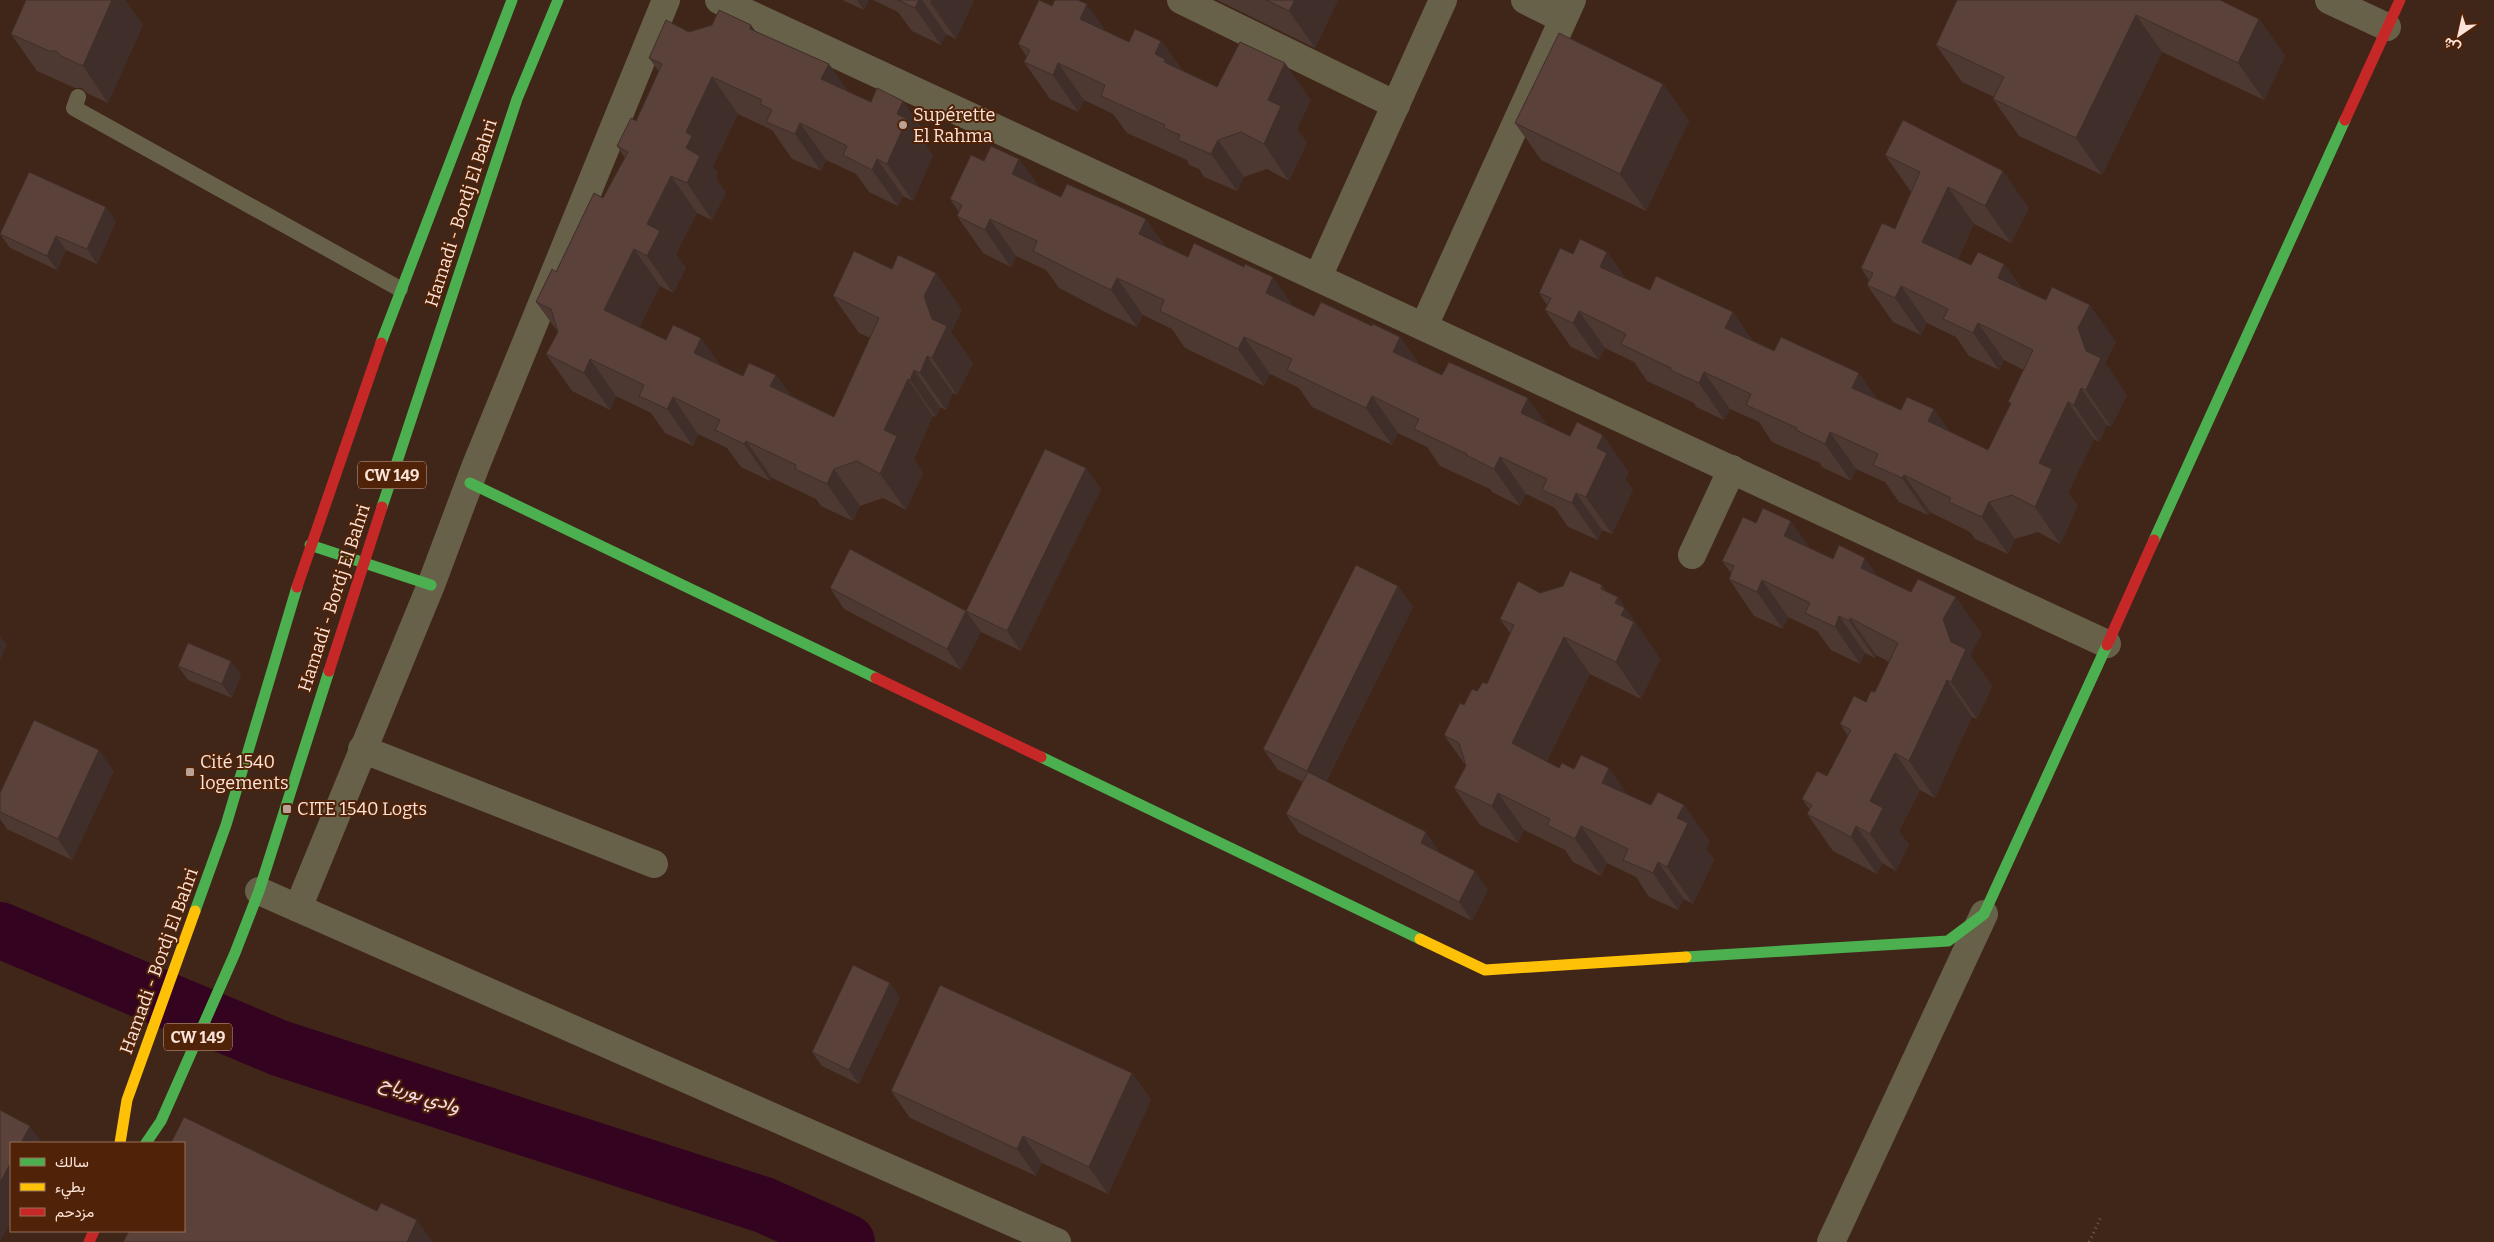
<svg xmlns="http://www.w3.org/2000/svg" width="2494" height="1242" viewBox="0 0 2494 1242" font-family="Bitter,Vazirmatn,serif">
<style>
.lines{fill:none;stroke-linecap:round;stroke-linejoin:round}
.river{stroke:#330320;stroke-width:56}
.path{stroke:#6b6352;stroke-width:3;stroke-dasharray:1 4;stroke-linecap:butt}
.lane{stroke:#68614a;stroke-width:16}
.street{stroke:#68614a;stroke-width:28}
.fast{stroke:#4caf50;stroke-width:11}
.slow{stroke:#ffc107;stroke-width:11}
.jam{stroke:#c62828;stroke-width:11}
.wall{fill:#4d3832}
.shaded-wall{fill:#3f2e29}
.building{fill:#5a413a;stroke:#3f2e29}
.poi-dot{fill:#baa296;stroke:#502207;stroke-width:2}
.labels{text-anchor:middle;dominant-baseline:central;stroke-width:4;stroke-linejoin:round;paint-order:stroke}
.shield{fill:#502207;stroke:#c8aa9b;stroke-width:1}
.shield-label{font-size:16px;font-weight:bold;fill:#fce4da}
.poi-label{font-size:18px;fill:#fce4da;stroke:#502207;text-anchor:start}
.street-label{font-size:18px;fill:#fce4da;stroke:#502207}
.water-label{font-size:19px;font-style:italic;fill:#f8dbe9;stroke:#502207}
</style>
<rect width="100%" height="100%" fill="#3f2618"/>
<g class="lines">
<!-- river -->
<path class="river" d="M0,930L279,1048L764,1205L847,1242"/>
<!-- path -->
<path class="path" d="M2089,1242L2101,1217"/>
<!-- lane -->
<path class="lane" d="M78,97L74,108L400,289"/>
<!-- street -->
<g class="street">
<path d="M719,0L2107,644"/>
<path d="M1181,0L1396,105"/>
<path d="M1525,0L1563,19"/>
<path d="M2329,0L2387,27"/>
<path d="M1318,277L1443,0"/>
<path d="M1424,326L1572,0"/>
<path d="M1692,555L1732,469"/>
<path d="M362,749L654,864"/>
<path d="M259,891L1057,1242"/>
<path d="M298,908L431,585L476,465L666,0"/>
<path d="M1831,1242L1984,914"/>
</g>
<!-- fast -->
<g class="fast">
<path d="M381,343L512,0"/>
<path d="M470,483L876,678"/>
<path d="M382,507L517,99L558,0"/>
<path d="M2154,540L2345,120"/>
<path d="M310,545L431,585"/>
<path d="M1041,757L1420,939"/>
<path d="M195,911L226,825L297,587"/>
<path d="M1686,957L1948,941L1984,914L2107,645"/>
<path d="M146,1143L161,1121L235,953L259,891L329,671"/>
</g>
<!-- slow -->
<g class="slow">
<path d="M1420,939L1485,970L1686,957"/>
<path d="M120,1143L127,1100L195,911"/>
</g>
<!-- jam -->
<g class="jam">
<path d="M2345,120L2400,0"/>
<path d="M297,587L381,343"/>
<path d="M2107,645L2154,540"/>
<path d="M329,671L382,507"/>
<path d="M876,678L1041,757"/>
<path d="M89,1242L94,1231"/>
</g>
</g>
<!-- wall -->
<g class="wall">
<path d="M26,0H125L143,25L108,103L87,93L82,88H75L37,71L11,34Z"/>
<path d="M842,0H869L864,10Z"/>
<path d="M873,0H974L956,39L946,34L941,45L912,31L898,12Z"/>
<path d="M1217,0H1338L1315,48Z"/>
<path d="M1957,0L2259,19L2285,56L2264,100L2162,52L2102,175L2019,136L1993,99L1994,97L1962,82L1936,45Z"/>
<path d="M756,31L848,92L929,138L926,145L933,156L913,201L903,196L898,206L869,192L856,174L826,160L821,171L792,159L772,130L738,114L713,166L718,173L716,178L726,193L712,220L697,213L676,254L686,268L673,293L660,286L639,327L666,340L701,338L720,365L743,376L776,375L790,395L834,417L870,338L859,333L833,296L892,269L936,273L962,310L951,332L973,363L957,395L953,393L946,410L940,407L936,417L933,416L914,459L923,473L906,510L883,498L860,506L853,521L821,506L816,499L772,478L770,481L741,467L727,448L698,434L693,446L665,433L651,413L616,396L610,410L572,391L546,354L558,332L536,302L603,198L625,158L617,146L636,121L659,72L649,58L689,32Z"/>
<path d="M1106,31L1129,42L1161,41L1182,70L1217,87L1311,100L1297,129L1307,143L1289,181L1267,169L1244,177L1237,191L1204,177L1199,169L1189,165L1187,160L1127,133L1113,114L1084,100L1078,112L1050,99L1024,62L1027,57L1018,44Z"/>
<path d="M1663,84L1689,121L1646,211L1541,160L1515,123Z"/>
<path d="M1885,155L2029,208L2011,243L1974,224L1958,259L1971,265L2004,264L2022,289L2116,342L2105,363L2127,395L2111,427L2107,425L2099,442L2094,439L2068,493L2078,506L2060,544L2038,532L2015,539L2008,554L1975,539L1970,532L1930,512L1928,515L1899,502L1885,482L1856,469L1851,481L1822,467L1820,463L1772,442L1759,422L1730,409L1724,420L1696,407L1694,403L1647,381L1634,362L1605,348L1599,360L1571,347L1545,310L1547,305L1539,293L1573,254L1607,252L1626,279L1650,290L1733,312L1752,340L1901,410L1934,409L1949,431L1988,450L2011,405L2008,402L2024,370L2004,360L1999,370L1969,356L1956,337L1927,323L1921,335L1893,322L1867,285L1869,280L1861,268L1895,229L1911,192Z"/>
<path d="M1019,159L1039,187L1061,197L1146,219L1165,246L1188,257L1244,267L1273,277L1292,305L1314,316L1372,326L1400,337L1419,364L1547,425L1629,472L1625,479L1633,490L1612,534L1602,530L1598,540L1568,527L1555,508L1526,494L1520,506L1492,492L1490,489L1440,466L1427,447L1398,433L1392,445L1312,407L1299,388L1270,374L1264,386L1185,348L1172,329L1143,315L1137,327L1109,314L1059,288L1046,270L1016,256L1011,267L983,253L957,216L959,212L950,199L984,161Z"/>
<path d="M116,221L97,264L66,250L57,270L10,248L0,234Z"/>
<path d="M1086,468L1101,489L1021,651L981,632L961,670L844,609L830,588L966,611Z"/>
<path d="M1756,523L1833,559L1879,577L1982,634L1970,655L1992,686L1977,719L1972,717L1935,798L1920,790L1899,831L1909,845L1896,871L1882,863L1877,874L1833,851L1807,814L1810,810L1802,799L1827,776L1848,736L1840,724L1866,702L1875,692L1889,662L1876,655L1875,658L1865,653L1860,664L1831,650L1817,631L1788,617L1783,629L1754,616L1729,579L1731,573L1722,561Z"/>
<path d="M1602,585L1607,592L1618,597L1660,659L1641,699L1590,674L1547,761L1559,768L1628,795L1651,805H1684L1710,842L1706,849L1714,860L1693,904L1684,899L1678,910L1649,897L1636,877L1607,863L1601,876L1573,862L1565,850L1524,830L1518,843L1480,825L1454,788L1466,766L1444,735L1464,705L1477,691L1487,684L1510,633L1500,619L1540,593Z"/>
<path d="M1398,586L1413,607L1326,782L1439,851V852L1488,890L1472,921L1299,833L1286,814L1303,782L1278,770L1263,749Z"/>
<path d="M231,661L241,675L232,698L188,680L178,666Z"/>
<path d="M114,771L72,860L7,829L0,819V793Z"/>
<path d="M890,983L900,998L859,1084L822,1066L812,1052Z"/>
<path d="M1132,1073L1151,1100L1108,1194L1042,1163L1036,1176L910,1118L891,1091Z"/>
</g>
<!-- shaded-wall -->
<g class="shaded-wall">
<path d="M112,0H125L143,25L108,103L83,66Z"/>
<path d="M857,0H869L864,10Z"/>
<path d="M919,0H922L946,34L941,45L915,8Z"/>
<path d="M931,0H974L956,39L930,2Z"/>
<path d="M1295,0H1338L1315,48L1289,11Z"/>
<path d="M1087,4L1113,41L1080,19Z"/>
<path d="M2136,15L2162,52L2102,175L2076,138Z"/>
<path d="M2259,19L2285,56L2264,100L2238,63Z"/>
<path d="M751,25L777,62L750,29Z"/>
<path d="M1161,41L1187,78L1155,54Z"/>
<path d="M1058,63L1084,100L1078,112L1053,75Z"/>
<path d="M1285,63L1311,100L1297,129L1307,143L1289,181L1264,144L1268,100Z"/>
<path d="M829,64L855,101L821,79Z"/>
<path d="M712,77L738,114L713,166L718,173L716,178L726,193L712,220L687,183L686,132Z"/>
<path d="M1663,84L1689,121L1646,211L1620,174Z"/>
<path d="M903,101L929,138L926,145L933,156L913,201L887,164L897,114Z"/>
<path d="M800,123L826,160L821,171L795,134Z"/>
<path d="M1218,140L1244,177L1237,191L1211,154Z"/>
<path d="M877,159L903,196L898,206L872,170Z"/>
<path d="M1019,159L1045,196L1012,174Z"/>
<path d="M2003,171L2029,208L2011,243L1985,206Z"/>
<path d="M671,176L697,213L676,254L686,268L673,293L647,256V224Z"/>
<path d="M1948,187L1974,224L1948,279L1922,242Z"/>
<path d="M106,207L116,221L97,264L87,249Z"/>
<path d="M990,219L1016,256L1011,267L985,230Z"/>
<path d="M1146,219L1172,256L1139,234Z"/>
<path d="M56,236L66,250L57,270L47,256Z"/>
<path d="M634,249L660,286L630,347L604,310Z"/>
<path d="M1607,252L1633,289L1600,267Z"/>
<path d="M2004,264L2030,301L1998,278Z"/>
<path d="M936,273L962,310L951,332L973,363L957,395L932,358V319L924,296Z"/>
<path d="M1273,277L1299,314L1266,293Z"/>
<path d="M1117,278L1143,315L1137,327L1111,290Z"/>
<path d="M1901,286L1927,323L1921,335L1895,298Z"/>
<path d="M2090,305L2116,342L2105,363L2127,395L2111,427L2086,390V351L2078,328Z"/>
<path d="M1579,311L1605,348L1599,360L1573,323Z"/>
<path d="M1733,312L1758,349L1725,328Z"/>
<path d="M1978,323L2004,360L1999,370L1973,333Z"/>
<path d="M1244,337L1270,374L1264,386L1238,349Z"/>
<path d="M1400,337L1426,374L1393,352Z"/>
<path d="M701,338L727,375L694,353Z"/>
<path d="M927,356L953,393L946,410L920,373Z"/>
<path d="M590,359L616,396L610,410L584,373Z"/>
<path d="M914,370L940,407L936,417L910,380Z"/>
<path d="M1704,372L1730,409L1724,420L1699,383Z"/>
<path d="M1859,373L1885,410L1852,388Z"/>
<path d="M776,375L801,412L770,386Z"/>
<path d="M908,379L933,416L914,459L923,473L906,510L880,474L884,430Z"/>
<path d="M2081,388L2107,425L2099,442L2074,405Z"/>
<path d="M1372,396L1398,433L1392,445L1366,408Z"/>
<path d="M673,397L698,434L693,446L667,409Z"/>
<path d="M1528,398L1554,435L1521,413Z"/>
<path d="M2068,402L2094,439L2068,493L2078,506L2060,544L2035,507L2039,463Z"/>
<path d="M1934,409L1960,446L1928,421Z"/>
<path d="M1830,432L1856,469L1851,481L1825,444Z"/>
<path d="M1603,435L1629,472L1625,479L1633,490L1612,534L1586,497L1597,448Z"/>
<path d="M746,441L772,478L770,481L744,444Z"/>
<path d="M1500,457L1526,494L1520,506L1494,469Z"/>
<path d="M1086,468L1101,489L1021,651L1007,631Z"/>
<path d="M834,469L860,506L853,521L827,484Z"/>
<path d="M1904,475L1930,512L1928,515L1902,478Z"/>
<path d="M1576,493L1602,530L1598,540L1572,503Z"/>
<path d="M1989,502L2015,539L2008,554L1982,517Z"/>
<path d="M1791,521L1817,558L1784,536Z"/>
<path d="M1865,558L1891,595L1861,568Z"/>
<path d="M1762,580L1788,617L1783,629L1757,592Z"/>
<path d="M1602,585L1622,613L1615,603L1618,597L1660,659L1641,699L1616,662L1601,589Z"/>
<path d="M1398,586L1413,607L1321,791L1307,771Z"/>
<path d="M1956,597L1982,634L1970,655L1992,686L1977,719L1951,682V642L1943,619Z"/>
<path d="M966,611L981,632L961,670L947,649Z"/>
<path d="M1839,616L1865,653L1860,664L1835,627Z"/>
<path d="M1850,618L1876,655L1875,658L1849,621Z"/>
<path d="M0,635L7,645L0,660Z"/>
<path d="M1564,637L1590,674L1538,780L1512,743Z"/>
<path d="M231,661L241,675L232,698L222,684Z"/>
<path d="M1947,680L1972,717L1935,798L1909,761Z"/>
<path d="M99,750L114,771L72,860L58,839Z"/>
<path d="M1895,753L1920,790L1899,831L1909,845L1896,871L1870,834V801Z"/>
<path d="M1609,768L1635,805L1602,783Z"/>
<path d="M1498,793L1524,830L1518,843L1492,806Z"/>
<path d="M1684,805L1710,842L1706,849L1714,860L1693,904L1667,867L1677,818Z"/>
<path d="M1581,826L1607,863L1601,876L1575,839Z"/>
<path d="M1856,826L1882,863L1877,874L1851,837Z"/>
<path d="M1426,832L1439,851L1434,862L1421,843Z"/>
<path d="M1658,862L1684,899L1678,910L1653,873Z"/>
<path d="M1475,871L1488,890L1472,921L1459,902Z"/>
<path d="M890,983L900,998L859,1084L849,1070Z"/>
<path d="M1132,1073L1151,1100L1108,1194L1089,1167Z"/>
<path d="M30,1126L42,1143H21Z"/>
<path d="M1023,1136L1042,1163L1036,1176L1017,1149Z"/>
<path d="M11,1162V1222L0,1242V1183Z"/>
<path d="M417,1220L433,1242H407Z"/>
</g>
<!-- building -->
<g class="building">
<path d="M26,0H112L83,66L61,56L56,51H49L11,34Z"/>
<path d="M898,0H919L915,8Z"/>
<path d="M1039,0L1052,6L1055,0H1078L1087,4L1080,19L1129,42L1135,29L1161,41L1155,54L1165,59L1164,62L1217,87L1240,42L1285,63L1268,100L1281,106L1264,144L1241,132L1218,140L1211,154L1178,140L1180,135L1164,128L1165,125L1101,96L1105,85L1058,63L1053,75L1024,62L1030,50L1018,44Z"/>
<path d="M1266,0H1295L1289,11Z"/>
<path d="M1957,0H2220L2259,19L2238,63L2136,15L2076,138L1993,99L2004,77L1936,45Z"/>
<path d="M719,10L751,25L750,29L829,64L821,79L871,102L877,88L903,101L897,114L907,119L887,164L877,159L872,170L843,155L847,146L800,123L795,134L766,122L772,110L760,104L762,100L712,77L686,132L692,136L686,148L700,156L687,183L671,176L647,224L660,231L647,256L634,249L604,310L666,340L673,325L701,338L694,353L743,376L749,363L776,375L770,386L834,417L879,318L833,296L854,251L892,269L898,255L936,273L924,296L932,319L947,326L932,358L927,356L920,373L914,370L910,380L908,379L884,430L897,436L880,474L857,461L834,469L827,484L795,469L796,465L746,441L744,444L715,430L720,420L673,397L667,409L639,396L644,385L590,359L584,373L546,354L558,332L551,309L536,302L552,269L556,272L594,193L603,198L628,152L617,146L631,118L636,121L662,64L649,58L666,20L689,32L712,25Z"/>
<path d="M1559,33L1663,84L1620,174L1515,123Z"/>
<path d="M1903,120L2003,171L1985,206L1948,187L1922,242L1971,265L1978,252L2004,264L1998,278L2046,300L2052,287L2090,305L2078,328L2086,351L2101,358L2086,390L2081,388L2074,405L2068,402L2039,463L2052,469L2035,507L2012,495L1989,502L1982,517L1949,502L1951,498L1904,475L1902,478L1873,465L1878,454L1830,432L1825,444L1796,430L1797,428L1746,405L1751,394L1704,372L1699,383L1670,370L1671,368L1621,344L1626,334L1579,311L1573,323L1545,310L1551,298L1539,293L1560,248L1573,254L1580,239L1607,252L1600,267L1650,290L1656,276L1733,312L1725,328L1774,351L1781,337L1831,360L1859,373L1852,388L1901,410L1907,397L1934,409L1928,421L1988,450L2011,403L2008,402L2033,350L1978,323L1973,333L1943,319L1948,309L1901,286L1895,298L1867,285L1873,273L1861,268L1882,223L1895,229L1920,172L1885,155Z"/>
<path d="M991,146L1019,159L1012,174L1061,197L1067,184L1118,206L1146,219L1139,234L1188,257L1194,243L1244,267L1245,264L1273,277L1266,293L1314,316L1321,302L1372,326L1373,324L1400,337L1393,352L1442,375L1449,362L1528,398L1521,413L1570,436L1577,422L1603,435L1597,448L1607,453L1586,497L1576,493L1572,503L1542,490L1547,479L1500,457L1494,469L1466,455L1467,454L1414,429L1419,419L1372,396L1366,408L1287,370L1292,359L1244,337L1238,349L1160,311L1164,300L1117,278L1111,290L1084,277L1033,251L1037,241L990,219L985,230L957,216L962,205L950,199L971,155L984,161Z"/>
<path d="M29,172L106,207L87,249L56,236L47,256L0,234Z"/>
<path d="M1045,449L1086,468L1007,631L966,611Z"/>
<path d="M1763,508L1791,521L1784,536L1833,559L1839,545L1865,558L1861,568L1911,592L1918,579L1956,597L1943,619L1951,642L1966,649L1951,682L1947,680L1909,761L1895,753L1870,801L1883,808L1870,834L1856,826L1851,837L1807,814L1812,805L1802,799L1817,771L1827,776L1851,730L1840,724L1854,696L1866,702L1871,691L1875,692L1898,643L1850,618L1849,621L1839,616L1835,627L1805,613L1810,603L1762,580L1757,592L1729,579L1734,566L1722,561L1743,517L1756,523Z"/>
<path d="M850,549L966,611L947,649L830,588Z"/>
<path d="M1356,565L1398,586L1307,771L1263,749Z"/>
<path d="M1570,571L1602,585L1601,589L1618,597L1615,603L1625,608L1621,615L1634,622L1616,662L1564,637L1512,743L1559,768L1562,763L1574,769L1581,755L1609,768L1602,783L1651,805L1658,792L1684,805L1677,818L1688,823L1667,867L1658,862L1653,873L1623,860L1628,849L1581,826L1575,839L1547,825L1550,819L1498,793L1492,806L1454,788L1466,766L1459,743L1444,735L1460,703L1464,705L1472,689L1477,691L1483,682L1487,684L1514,625L1500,619L1518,581L1540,593L1563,586Z"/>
<path d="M188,643L231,661L222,684L178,666Z"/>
<path d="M34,720L99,750L58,839L0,812V793Z"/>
<path d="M1308,772L1426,832L1421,843L1475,871L1459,902L1286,814Z"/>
<path d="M853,965L890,983L849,1070L812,1052Z"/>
<path d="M940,985L1132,1073L1089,1167L1023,1136L1017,1149L891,1091Z"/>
<path d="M0,1110L30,1126L21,1143H11V1162L0,1183Z"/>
<path d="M184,1117L377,1211L381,1203L417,1220L407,1242H123L129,1231H184V1143H171Z"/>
</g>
<!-- markers -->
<g class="poi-dot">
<circle cx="903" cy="125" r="5"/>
<rect x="185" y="767" width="10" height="10" rx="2.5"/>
<rect x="282" y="804" width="10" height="10" rx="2.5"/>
</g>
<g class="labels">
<!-- shield labels -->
<g class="shield">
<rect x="358" y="461.5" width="68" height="27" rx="4"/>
<rect x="164" y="1023.5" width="68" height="27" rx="4"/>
</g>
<g class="shield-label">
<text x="392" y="475">CW 149</text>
<text x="198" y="1037">CW 149</text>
</g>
<!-- poi labels -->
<g class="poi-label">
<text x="913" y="115">Supérette<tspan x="913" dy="21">El Rahma</tspan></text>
<text x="200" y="762">Cité 1540<tspan x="200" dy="21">logements</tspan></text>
<text x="297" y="809">CITE 1540 Logts</text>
</g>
<!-- street labels -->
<g class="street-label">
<text transform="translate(461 213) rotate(-72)">Hamadi - Bordj El Bahri</text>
<text transform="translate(334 598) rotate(-72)">Hamadi - Bordj El Bahri</text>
<text transform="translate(159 961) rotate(-70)">Hamadi - Bordj El Bahri</text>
</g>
<!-- water labels -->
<g class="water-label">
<text transform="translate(420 1094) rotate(18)">وادي بورياح</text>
</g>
</g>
<!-- legend -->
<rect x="10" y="1142" width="175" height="90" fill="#502207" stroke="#95705b"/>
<rect x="20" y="1158" width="25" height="8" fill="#4caf50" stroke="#95705b"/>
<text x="55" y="1167" font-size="15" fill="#fce4da">سالك</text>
<rect x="20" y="1183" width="25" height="8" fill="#ffc107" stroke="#95705b"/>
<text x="55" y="1192" font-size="15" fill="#fce4da">بطيء</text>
<rect x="20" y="1208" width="25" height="8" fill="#c62828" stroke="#95705b"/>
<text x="55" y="1217" font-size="15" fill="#fce4da">مزدحم</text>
<!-- north arrow -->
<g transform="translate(2459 35) rotate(214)" stroke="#502207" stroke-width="4" paint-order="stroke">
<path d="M0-4L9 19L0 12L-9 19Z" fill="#fce4da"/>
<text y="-8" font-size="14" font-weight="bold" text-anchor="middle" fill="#fce4da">ش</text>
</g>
</svg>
